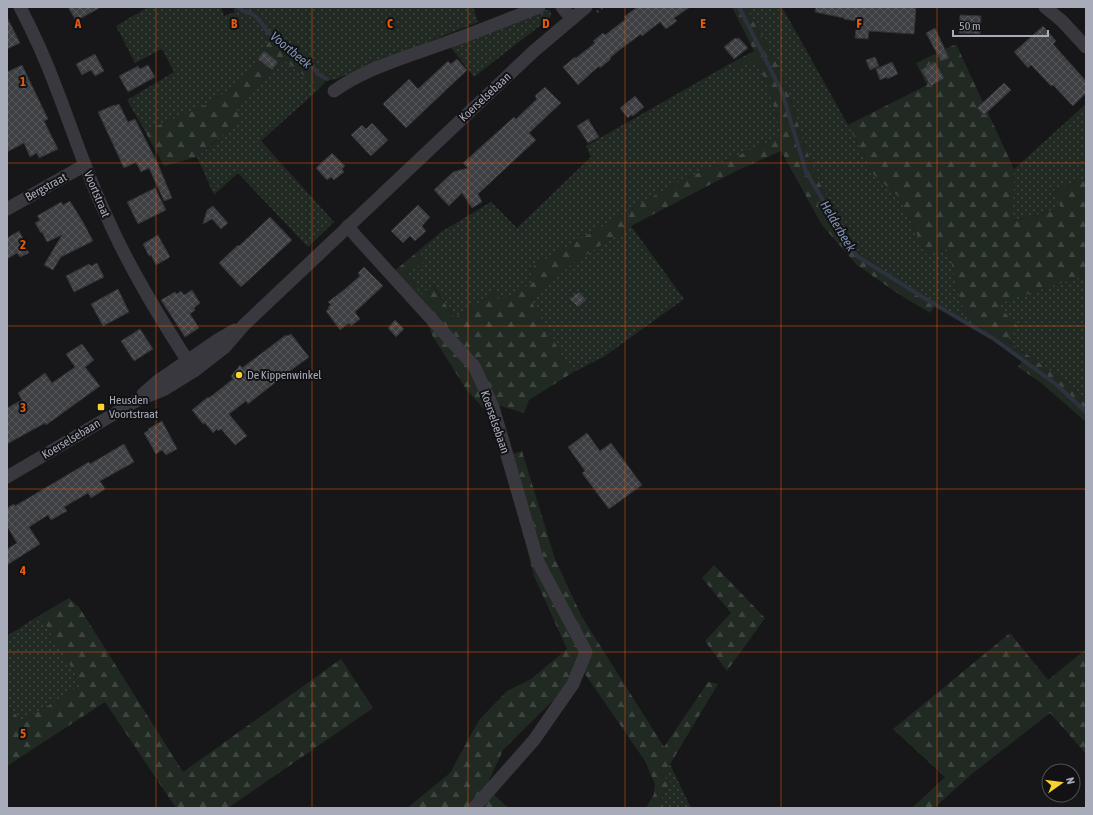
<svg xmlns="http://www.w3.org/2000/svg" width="1093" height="815" viewBox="0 0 1093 815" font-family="'Asap Condensed',sans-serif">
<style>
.grass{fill:url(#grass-dots)}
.forest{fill:url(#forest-firs)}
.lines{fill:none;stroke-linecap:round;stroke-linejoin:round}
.stream{stroke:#2c333e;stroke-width:4}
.building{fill:url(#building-cross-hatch);stroke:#313135}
.path{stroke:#3e3f45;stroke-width:2.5;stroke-dasharray:2 3;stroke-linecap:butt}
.minor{stroke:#38383e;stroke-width:13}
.grid{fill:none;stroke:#e8590c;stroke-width:1;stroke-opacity:0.55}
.poi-dot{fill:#f8d230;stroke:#121214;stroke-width:1.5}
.labels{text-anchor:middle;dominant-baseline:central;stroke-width:4;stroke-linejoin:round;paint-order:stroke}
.street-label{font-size:12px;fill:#a8abb9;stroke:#121214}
.poi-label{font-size:12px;fill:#a8abb9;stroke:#121214;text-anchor:start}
.water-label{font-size:13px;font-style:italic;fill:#7e94b5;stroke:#121214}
.grid-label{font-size:13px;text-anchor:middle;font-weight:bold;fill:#e8590c;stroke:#121214;stroke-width:4;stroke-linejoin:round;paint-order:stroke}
</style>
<defs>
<pattern id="grass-dots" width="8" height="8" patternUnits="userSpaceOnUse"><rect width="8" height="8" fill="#212923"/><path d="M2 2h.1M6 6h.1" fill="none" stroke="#3e4541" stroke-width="1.8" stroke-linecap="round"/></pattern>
<pattern id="forest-firs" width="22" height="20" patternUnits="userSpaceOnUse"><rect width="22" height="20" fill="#212923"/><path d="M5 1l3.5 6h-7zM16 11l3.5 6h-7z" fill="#3e4541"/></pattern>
<pattern id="building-cross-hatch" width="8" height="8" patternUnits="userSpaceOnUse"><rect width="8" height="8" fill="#3e3f43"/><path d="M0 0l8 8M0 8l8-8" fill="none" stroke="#57585c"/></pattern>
</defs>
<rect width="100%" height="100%" fill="#171719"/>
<!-- grass -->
<g class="grass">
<path d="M148,7H221L224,16L235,12L234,7H473L478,22L336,79L326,81L318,74L270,40L242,82L202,107L145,131L127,100L174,72L162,49L135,63L116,26Z"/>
<path d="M746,7H782L848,125L867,161L873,174L899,197L926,254L948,249L961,304L985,335L914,291L859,253L820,184L802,139L794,108L777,64Z"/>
<path d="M543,10H550L551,13L550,18L474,77L449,45Z"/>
<path d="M283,59L320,88L261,141L334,222L308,247L238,173L214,195L197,157L216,141L237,108Z"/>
<path d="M753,60L762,73L770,93L782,136L678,182L529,269L536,281L500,302L494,293L455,318L433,285L421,296L407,273L424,262L416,253L441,232L491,202L517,228L591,157L586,146L733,62L738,69Z"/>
<path d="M1086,104V179L1054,190L1061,209L1012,221L1014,169Z"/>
<path d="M631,226L684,299L605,356L572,373L530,299L573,263Z"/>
<path d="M1086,275V400C1062,378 1034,359 1006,340L996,304Z"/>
<path d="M40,615L82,685L21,722L7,703V636Z"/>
<path d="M670,764L691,808H656L670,782L663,776Z"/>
</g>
<!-- forest -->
<g class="forest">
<path d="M732,7H746L777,64L794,108L802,139L820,184L859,253L914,291L936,305L930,313L897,293L857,265L822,225L781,151L736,171L631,226L573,263L530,299L572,373L529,400L524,413L488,402L491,417L466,389L432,335L425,316L393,272L416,253L424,262L407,273L421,295L432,285L455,318L494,293L500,301L535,281L529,269L678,182L782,136L770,93L762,73L753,61L738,70L733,62L754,51Z"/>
<path d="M270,40L309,66L326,81L320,88L283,59L237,108L240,119L197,157L164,166L145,131L202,107L242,82Z"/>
<path d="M956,44L1014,169L1013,221L1061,209L1054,190L1086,179V275L997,304L1018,327L1007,341C1034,359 1062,378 1086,400V422L1040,382L1018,367L1022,361L985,335L961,304L948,249L926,254L899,197L873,174L867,161L848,125L927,85L916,63Z"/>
<path d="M522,451L555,559L582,617L664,747L708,682L718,684L663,776L670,782L656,808H646L654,794L655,784L645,761L583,671L503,750L486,787L508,808H407L450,773L479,720L507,691L531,679L567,649L534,576L503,457Z"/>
<path d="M714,565L765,618L727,671L705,641L731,613L702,578Z"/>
<path d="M69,598L79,607L183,772L341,659L373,708L228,808H176L105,702L7,766V703L21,722L82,685L40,615Z"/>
<path d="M1010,633L1048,680L1086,649V678L1084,680L1086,683V754L1050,713L973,773L934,808H912L945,777L893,729Z"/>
</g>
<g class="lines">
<!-- stream -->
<g class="stream">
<path d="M238,7L243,11L248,12L255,16L261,22L268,32L275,39L281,42L291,50L300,54L310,63L318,74L327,79"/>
<path d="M739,7L782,92L806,172L857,256L929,301L994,339L1057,385L1086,412"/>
</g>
</g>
<!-- building -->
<g class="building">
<path d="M68,7H101L76,21Z"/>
<path d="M637,7H690L674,18L677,21L666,29L660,22L642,36L641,34L618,51L610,58L611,59L600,68L599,66L578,85L563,67L575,57L576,58L595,43L593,41L603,33L605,35L626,19L624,17Z"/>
<path d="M816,7H906L916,8L914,34L869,31L868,39L855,38L857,21L844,19V18L815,12Z"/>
<path d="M960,15L981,16L980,34L959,33Z"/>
<path d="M7,17L20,43L7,49Z"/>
<path d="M1043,26L1056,41L1053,44L1086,81V93L1073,106L1053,85L1051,86L1031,65L1028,68L1014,52Z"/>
<path d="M935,28L949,58L941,61L926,33Z"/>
<path d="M735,38L737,39L739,38L748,48L734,59L724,47Z"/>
<path d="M264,51L278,62L272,70L258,59Z"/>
<path d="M95,54L104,71L95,76L91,70L82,75L76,64Z"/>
<path d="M875,57L879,66L870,70L866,60Z"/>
<path d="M457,59L467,70L406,128L383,104L409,79L418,89L448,61L451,64Z"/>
<path d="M892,62L898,74L887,79V77L880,80L876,69Z"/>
<path d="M935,62L944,78L931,86L921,70Z"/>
<path d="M22,65L48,119L44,121L58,149L39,158L37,153L30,157L24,143L7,152V72Z"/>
<path d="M148,65L155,77L128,92L119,76L138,66L140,69Z"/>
<path d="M1004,83L1011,90L984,115L977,108Z"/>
<path d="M545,87L561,103L529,133L536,140L478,194L482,202L472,208L462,193L449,206L434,190L453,172L468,168L463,163L514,117L516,119L537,99L535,96Z"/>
<path d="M635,96L644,107L633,116L631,115L628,118L620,108Z"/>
<path d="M119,104L128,122L135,119L158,164L172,198L164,201L149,168L141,172L136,162L124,168L98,112L114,105V106Z"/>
<path d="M588,119L599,137L588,143L577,126Z"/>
<path d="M372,123L388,140L371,156L351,135L362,125L366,129Z"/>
<path d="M332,153L345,166L342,169L344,172L334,180L331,177L327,180L316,168Z"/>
<path d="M155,188L166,210L138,224L127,202Z"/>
<path d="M70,201L83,222L93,241L61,257L53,270L44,265L62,235L47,242L42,232L41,233L35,223L40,220L37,216L61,202L63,205Z"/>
<path d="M418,205L430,217L422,226L426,231L415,241L410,236L403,243L391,231Z"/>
<path d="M213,206L228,223L221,229L212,219L203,224L207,210Z"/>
<path d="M270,217L292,240L241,287L219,263L238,245L239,246Z"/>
<path d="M19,231L24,240L22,241L29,253L20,257L17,253L7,259V238Z"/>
<path d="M158,235L170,257L156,265L151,255L149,256L143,244Z"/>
<path d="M97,263L104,277L74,292L66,276L89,264L91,266Z"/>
<path d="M364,267L383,286L355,312L360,319L351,326L349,323L340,330L326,311L329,309L328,307L331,305L328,302L345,289L360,276L358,273Z"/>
<path d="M118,289L129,312L103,326L91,304Z"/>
<path d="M192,290L200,303L194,308L195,310L190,314L199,328L185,337L161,300L175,292L177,294L181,291L184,295Z"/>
<path d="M579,292L586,300L578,307L570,299Z"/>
<path d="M395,320L404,329L396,337L388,328Z"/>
<path d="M140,329L153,349L134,361L121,341Z"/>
<path d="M291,334L309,357L286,374L248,404L246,401L229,414L247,436L235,445L221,429L218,431L217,429L213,433L205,423L203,424L192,410L208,397L209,398L233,379L231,376L240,365L242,368L286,335L287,336Z"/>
<path d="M82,344L94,360L85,367L100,386L46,425L45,423L7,444V408L22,400L18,393L45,373L52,383L75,367L66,354Z"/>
<path d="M162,421L177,449L166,455L162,450L156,454L144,433L149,430L148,429Z"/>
<path d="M587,433L600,451L611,443L642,485L609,509L582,473L585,471L568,447Z"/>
<path d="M124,444L134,462L100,481L105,489L91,498L88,493L64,507L67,511L51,520L48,515L29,527L40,544L7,565V549L17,543L7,526V508L14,504L15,506L89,462L90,464Z"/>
</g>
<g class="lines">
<!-- path -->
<path class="path" d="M597,12L603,7"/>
<!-- minor -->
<g class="minor">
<path d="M20,7C33,32 45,58 55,85C72,128 86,173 106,215C130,270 162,321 194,371"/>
<path d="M562,7L572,19"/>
<path d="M1045,7L1062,21L1086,47"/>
<path d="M334,91C368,67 410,56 448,42C479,31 509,19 539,7"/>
<path d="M7,209L85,165"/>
<path d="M348,226L355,235L474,366L493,407L538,562L586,652L573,684L534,740L474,808"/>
<path d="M143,394L159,380L216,341L235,330"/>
<path d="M7,477L136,401L165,389L194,371L225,347L244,325L534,51L586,7"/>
</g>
</g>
<!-- grid -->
<path class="grid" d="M156,7V808M312,7V808M468,7V808M625,7V808M781,7V808M937,7V808M7,163H1086M7,326H1086M7,489H1086M7,652H1086"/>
<!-- markers -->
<g class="poi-dot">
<circle cx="239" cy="375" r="4"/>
<rect x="97" y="403" width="8" height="8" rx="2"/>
</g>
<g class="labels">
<!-- street labels -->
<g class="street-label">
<text transform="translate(485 97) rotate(-43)">Koerselsebaan</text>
<text transform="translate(46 187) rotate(-29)">Bergstraat</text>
<text transform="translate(97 194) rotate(67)">Voortstraat</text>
<text transform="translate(495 422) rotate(71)">Koerselsebaan</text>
<text transform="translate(71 439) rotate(-31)">Koerselsebaan</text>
</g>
<!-- poi labels -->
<g class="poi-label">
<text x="247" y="375">De Kippenwinkel</text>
<text x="109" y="400">Heusden<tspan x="109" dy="14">Voortstraat</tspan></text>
</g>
<!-- water labels -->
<g class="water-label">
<text transform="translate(291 50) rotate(40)">Voortbeek</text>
<text transform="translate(838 226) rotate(59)">Helderbeek</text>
</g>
</g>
<g class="grid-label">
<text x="78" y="28">A</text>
<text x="234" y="28">B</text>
<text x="390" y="28">C</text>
<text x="546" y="28">D</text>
<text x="703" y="28">E</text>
<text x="859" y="28">F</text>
<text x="23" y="86">1</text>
<text x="23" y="249">2</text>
<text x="23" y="412">3</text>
<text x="23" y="575">4</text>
<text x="23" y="738">5</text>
</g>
<!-- border -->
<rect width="1093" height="815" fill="none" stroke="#a8abb9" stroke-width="16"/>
<!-- north arrow -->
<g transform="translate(1061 783) rotate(76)"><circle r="19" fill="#121214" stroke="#4e4f56"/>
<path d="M0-3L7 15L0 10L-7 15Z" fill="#f8d230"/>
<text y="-6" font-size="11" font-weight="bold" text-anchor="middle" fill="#a8abb9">N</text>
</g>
<!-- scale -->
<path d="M953 30v6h95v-6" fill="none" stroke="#a8abb9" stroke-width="2"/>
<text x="959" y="30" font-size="12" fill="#a8abb9" stroke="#121214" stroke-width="3" paint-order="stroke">50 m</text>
</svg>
